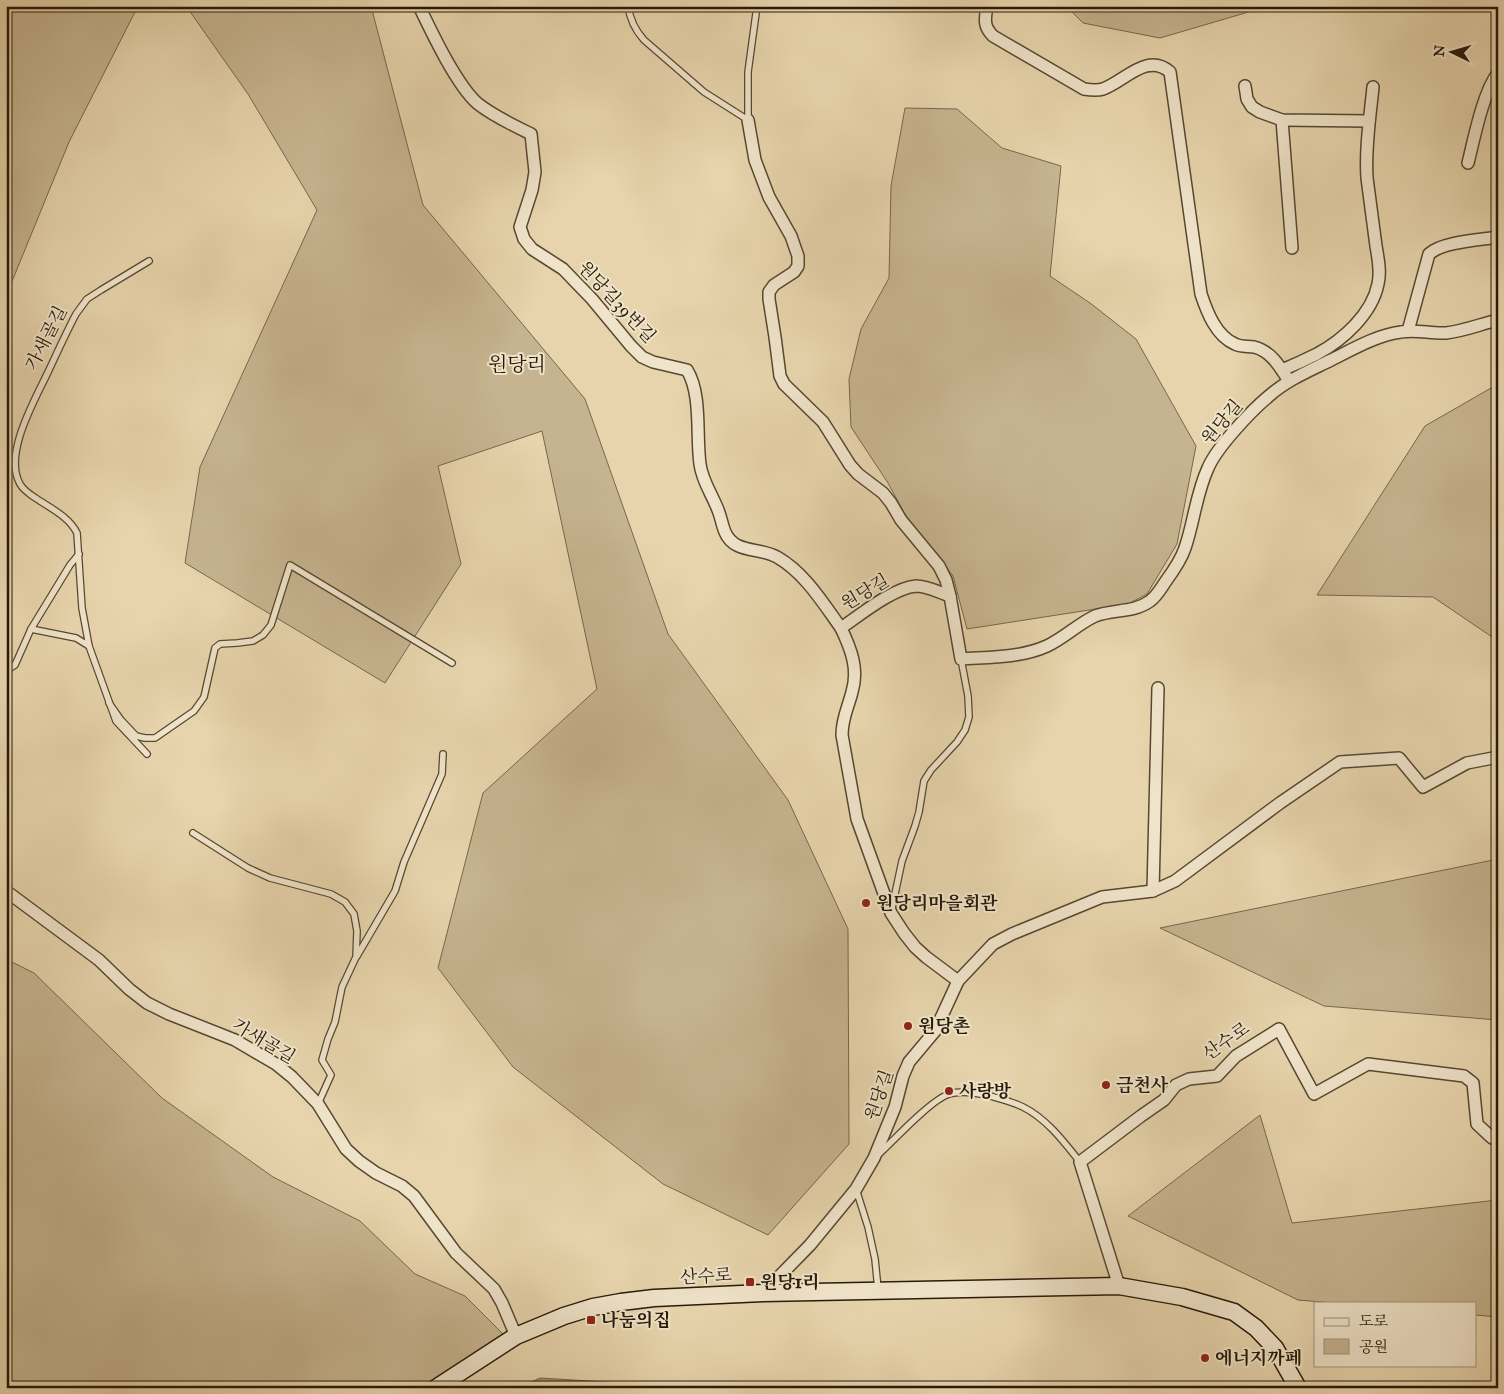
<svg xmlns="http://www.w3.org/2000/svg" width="1504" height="1394" viewBox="0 0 1504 1394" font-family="'IM FELL Great Primer','Noto Serif KR',serif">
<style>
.green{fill:#c6b490;stroke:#76674c}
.water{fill:#a69574;stroke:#736449}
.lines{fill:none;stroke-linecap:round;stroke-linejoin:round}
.shore{stroke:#66583e;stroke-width:1}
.lane-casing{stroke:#574831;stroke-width:8}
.street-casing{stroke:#574831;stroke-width:14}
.secondary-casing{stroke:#271a08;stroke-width:19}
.lane{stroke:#efe3c9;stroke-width:5.5}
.street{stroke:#efe3c9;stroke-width:11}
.secondary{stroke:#efe3c9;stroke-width:16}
.poi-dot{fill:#8f2418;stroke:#efe3c9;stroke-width:2}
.labels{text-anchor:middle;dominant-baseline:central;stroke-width:4;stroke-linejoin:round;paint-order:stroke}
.street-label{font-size:18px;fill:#271a08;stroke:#efe3c9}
.poi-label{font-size:18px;font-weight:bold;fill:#271a08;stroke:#efe3c9;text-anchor:start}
.quarter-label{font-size:20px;fill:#271a08;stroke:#efe3c9}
</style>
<rect width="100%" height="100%" fill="#e7d4ac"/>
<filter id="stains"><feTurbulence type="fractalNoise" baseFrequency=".004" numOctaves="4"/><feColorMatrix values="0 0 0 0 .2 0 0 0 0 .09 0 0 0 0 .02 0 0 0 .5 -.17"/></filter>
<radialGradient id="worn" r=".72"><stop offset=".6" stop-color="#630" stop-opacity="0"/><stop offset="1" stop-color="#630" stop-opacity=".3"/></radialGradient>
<!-- green -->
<g class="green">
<path d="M6,6H138L69,142L6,296Z"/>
<path d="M186,6H371L423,205L585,399L668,634L788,800L848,929L849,1144L768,1235L663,1184L513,1067L438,968L483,793L597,689L542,431L438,466L461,564L385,683L185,563L200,467L317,210L248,94Z"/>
<path d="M1066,6H1250L1252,11L1160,38L1083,23Z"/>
<path d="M905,108L957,109L1002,148L1061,166L1050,276L1090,303L1136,339L1196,446L1177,544L1147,594L1128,604L967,629L953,576L906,516L888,483L851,427L849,379L861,329L889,278L891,186Z"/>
<path d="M1498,384V641L1433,597L1317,595L1425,426Z"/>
<path d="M1498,859V1020L1324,1006L1160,928Z"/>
<path d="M6,959L34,973L162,1098L273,1177L360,1221L415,1274L465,1296L504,1335L422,1388H6Z"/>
<path d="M1260,1115L1292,1223L1498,1200V1317L1475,1315V1303H1335L1298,1300L1128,1216Z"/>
</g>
<!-- water -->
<path class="water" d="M540,1378L707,1388H518Z"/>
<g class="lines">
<!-- shore -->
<path class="shore" d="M530,1388L541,1383L631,1388"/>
<defs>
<g id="lane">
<path d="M628,6C630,20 635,30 644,40L704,92L748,120"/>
<path d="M748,120V72L757,6"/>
<path d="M31,629L70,565L79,554"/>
<path d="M89,646L116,721L147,754"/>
<path d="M6,671L15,665L31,629L76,638L89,646L82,608L77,533C69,517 52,509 37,499C31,495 24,491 20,484C3,454 35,400 48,372C57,353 66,333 76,314L87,299L101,290L149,261"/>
<path d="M109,703L121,720L136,736L145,738H155L194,711L204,697L215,648L220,644L237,643L253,641L263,635L271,625L290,565L452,663"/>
<path d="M193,833L248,868L270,878L331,894L345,902L354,914L357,931L356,957L342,987L335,1022L328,1039L322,1060L331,1075L318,1104"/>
<path d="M892,908L902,861L915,826L919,812L924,781L931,770L957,742L965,730L969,717L968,696L961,659"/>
<path d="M357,956L395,891L404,862L442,774L443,754"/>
<path d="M879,1154C895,1139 931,1100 949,1094C962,1090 977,1093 990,1096C1001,1099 1013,1102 1023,1107C1047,1119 1064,1142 1080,1162"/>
<path d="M856,1189L868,1227L875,1259L878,1289"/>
</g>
<g id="street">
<path d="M419,6C432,33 456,84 477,103C493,116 513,125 531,134L535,172L532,190L520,227L524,239L532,249L563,269L592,299L631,346L642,357L653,362L687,370C702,394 696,436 700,464C702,481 712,494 718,510C721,517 722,525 725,532C734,554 760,547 777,557C805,573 823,603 841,628"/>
<path d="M987,6C985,19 983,26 993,36L1084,89C1090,90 1097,91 1103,89C1125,81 1147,52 1170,72L1201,294C1207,312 1216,336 1235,344C1240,347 1248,346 1254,347C1271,351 1280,367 1289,381"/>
<path d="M1245,86L1247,99L1252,107L1260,112L1282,120L1369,121"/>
<path d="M748,120L755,160L769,197L791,236L798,256V266L794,272L774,285L769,292V299L775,337L780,376L784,384L823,422L850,465L858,474L883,493L891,503L901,520L939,566L946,580L950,596"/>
<path d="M1282,120L1292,248"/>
<path d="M1468,163C1474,139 1483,92 1498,73"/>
<path d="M1408,331L1429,254C1442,242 1479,240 1498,237"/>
<path d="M1282,370C1294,365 1305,360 1317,354C1343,340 1372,314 1378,284C1381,272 1378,258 1376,246C1373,224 1370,201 1367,178C1365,148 1370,117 1373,87"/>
<path d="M6,891L99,960L129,989L147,1003L169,1014L235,1040L276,1064L292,1077L318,1104L346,1149L359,1161L376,1173L402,1186L414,1196L456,1253L494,1289L502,1303L516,1336"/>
<path d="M1153,891L1158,688"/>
<path d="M958,981L993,944L1012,934L1102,897L1153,891L1175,881L1280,803L1340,762L1399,758L1423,787L1467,763L1498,757"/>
<path d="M1119,1286L1080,1162L1141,1116L1164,1100L1176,1085L1189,1079L1217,1076L1236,1056L1279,1029L1314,1094L1368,1064L1464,1076L1473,1083L1477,1124L1492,1138H1498"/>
<path d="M763,1293L810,1245L856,1189L874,1158L895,1107L903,1076L909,1062L935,1031L958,981L926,957L915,947L904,933L891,913L857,819L842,735C842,718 848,708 852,692C859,669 851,649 841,628C860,615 893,588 916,586C928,586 940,593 950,596L961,659C990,657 1020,658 1047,646C1064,638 1078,624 1095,616C1113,609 1134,613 1150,601C1157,596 1161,588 1166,581C1174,570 1181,560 1185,548C1194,522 1196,494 1208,468C1217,447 1251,411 1269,396C1287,380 1309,371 1331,360C1353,349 1377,335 1401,332C1416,329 1431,334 1446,333C1464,331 1481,324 1498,320"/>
</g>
<path id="secondary" d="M436,1388L516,1336L564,1316L593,1307L621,1302L654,1298L763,1293L1119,1286L1182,1297L1234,1312L1256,1328L1275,1348L1298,1388"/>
</defs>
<!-- lane casing -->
<use href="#lane" class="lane-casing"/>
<!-- street casing -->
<use href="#street" class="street-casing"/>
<!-- secondary casing -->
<use href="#secondary" class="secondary-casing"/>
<!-- lane -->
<use href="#lane" class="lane"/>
<!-- street -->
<use href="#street" class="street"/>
<!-- secondary -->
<use href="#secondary" class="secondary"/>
</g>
<!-- markers -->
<g class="poi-dot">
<circle cx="866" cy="903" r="5"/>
<circle cx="908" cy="1026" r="5"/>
<circle cx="1106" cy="1085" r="5"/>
<circle cx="949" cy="1091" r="5"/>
<rect x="745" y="1277" width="10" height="10" rx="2.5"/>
<rect x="586" y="1315" width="10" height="10" rx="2.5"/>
<circle cx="1205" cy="1358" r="5"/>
</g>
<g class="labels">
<!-- street labels -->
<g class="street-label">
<text transform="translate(617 302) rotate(47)">원당길39번길</text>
<text transform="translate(46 338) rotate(-63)">가새골길</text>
<text transform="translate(1222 422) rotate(-50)">원당길</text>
<text transform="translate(865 592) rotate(-31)">원당길</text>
<text transform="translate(264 1041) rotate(31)">가새골길</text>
<text transform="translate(1226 1041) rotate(-35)">산수로</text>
<text transform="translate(879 1095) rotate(-71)">원당길</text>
<text transform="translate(706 1276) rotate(-3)">산수로</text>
</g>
<!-- poi labels -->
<g class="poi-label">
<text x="876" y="903">원당리마을회관</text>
<text x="918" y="1026">원당촌</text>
<text x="1116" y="1085">금천사</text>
<text x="959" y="1091">사랑방</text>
<text x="760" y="1282">원당1리</text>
<text x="601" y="1320">나눔의집</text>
<text x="1215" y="1358">에너지까페</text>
</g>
<!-- quarter labels -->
<g class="quarter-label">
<text x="517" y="364">원당리</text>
</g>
</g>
<!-- margin -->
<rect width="1504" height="1394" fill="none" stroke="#e7d4ac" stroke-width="25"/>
<rect x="8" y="8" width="1489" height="1379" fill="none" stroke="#271a08" stroke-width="2.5"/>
<rect x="12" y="12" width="1479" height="1369" fill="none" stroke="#271a08"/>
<!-- legend -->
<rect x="1314" y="1302" width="162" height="65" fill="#efe3c9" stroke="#9f937c"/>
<rect x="1324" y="1318" width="25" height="8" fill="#efe3c9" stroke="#9f937c"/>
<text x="1359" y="1326" font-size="15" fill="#271a08">도로</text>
<rect x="1324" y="1339" width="25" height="15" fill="#c6b490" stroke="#9f937c"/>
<text x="1359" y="1352" font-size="15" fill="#271a08">공원</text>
<!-- north arrow -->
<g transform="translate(1452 52) rotate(275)" stroke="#efe3c9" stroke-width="4" paint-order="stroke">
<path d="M0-4L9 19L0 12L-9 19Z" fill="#271a08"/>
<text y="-8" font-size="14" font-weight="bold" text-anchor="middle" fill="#271a08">N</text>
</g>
<rect width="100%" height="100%" filter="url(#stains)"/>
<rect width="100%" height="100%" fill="url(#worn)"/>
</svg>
